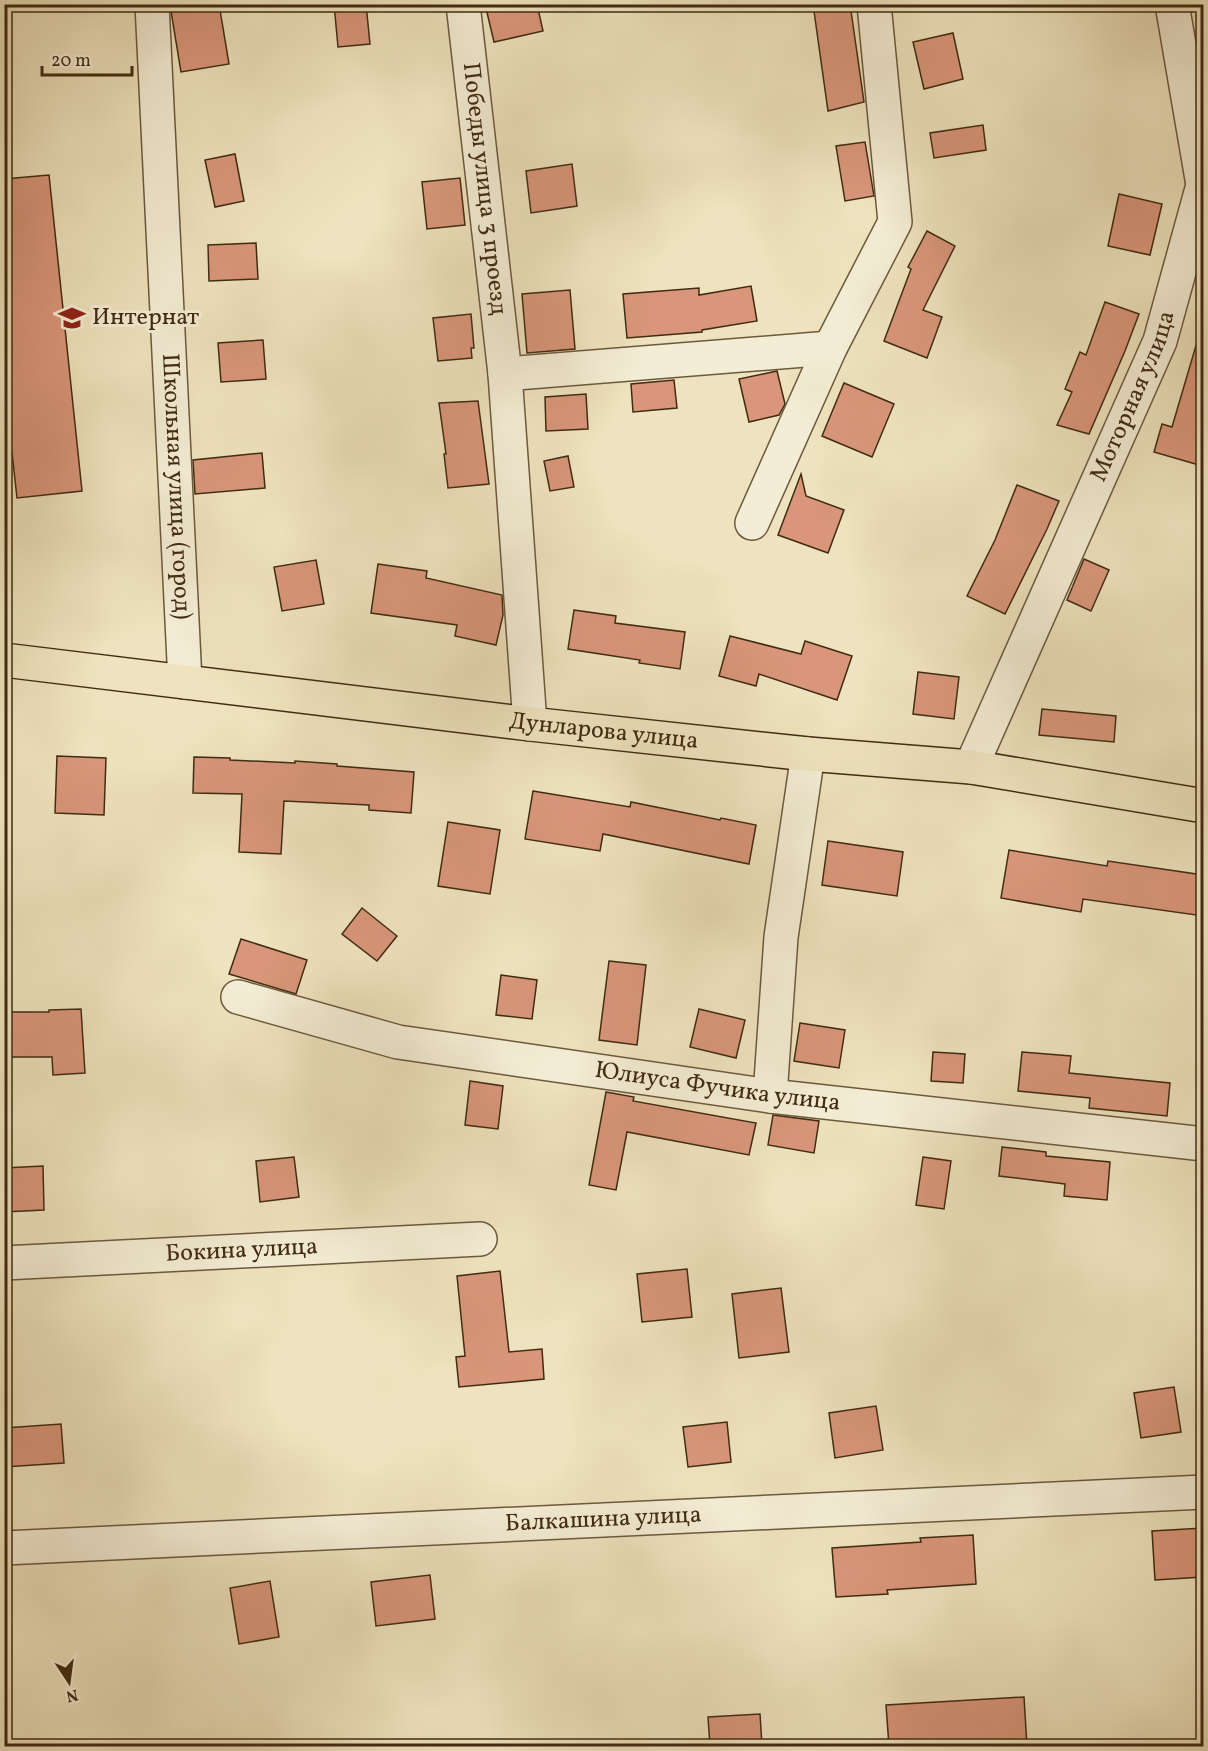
<svg xmlns="http://www.w3.org/2000/svg" width="1208" height="1751" viewBox="0 0 1208 1751" font-family="Vollkorn,serif">
<style>
.building{fill:#d9967a;stroke:#402b12;stroke-width:1.5}
.lines{fill:none;stroke-linecap:round;stroke-linejoin:round}
.minor-casing{stroke:#6c593d;stroke-width:36}
.major-casing{stroke:#402b12;stroke-width:36}
.minor{stroke:#f4edd5;stroke-width:33}
.major{stroke:#eee3be;stroke-width:33}
.labels{text-anchor:middle;dominant-baseline:central;stroke-width:6;stroke-linejoin:round;paint-order:stroke}
.street-label{font-size:24px;fill:#402b12;stroke:#f4edd5}
.poi-label{font-size:24px;fill:#402b12;stroke:#f4edd5;text-anchor:start}
</style>
<rect width="100%" height="100%" fill="#eee3be"/>
<filter id="stains"><feTurbulence type="fractalNoise" baseFrequency=".00333" numOctaves="4"/><feColorMatrix values="0 0 0 0 .2 0 0 0 0 .09 0 0 0 0 .02 0 0 0 .5 -.17"/></filter>
<radialGradient id="worn" r=".72"><stop offset=".6" stop-color="#630" stop-opacity="0"/><stop offset="1" stop-color="#630" stop-opacity=".3"/></radialGradient>
<!-- building -->
<g class="building">
<path d="M208,4H219L229,64L181,72L171,11Z"/>
<path d="M334,4H366L370,44L338,47Z"/>
<path d="M485,4H537L543,31L494,42Z"/>
<path d="M813,4H850L864,102L828,111Z"/>
<path d="M953,33L963,79L924,89L913,42Z"/>
<path d="M983,125L986,150L934,158L930,133Z"/>
<path d="M865,142L874,196L845,201L836,146Z"/>
<path d="M235,154L244,201L215,207L205,160Z"/>
<path d="M572,164L577,206L531,213L526,171Z"/>
<path d="M49,175L82,491L17,498L4,380V179Z"/>
<path d="M460,178L465,225L427,229L422,182Z"/>
<path d="M1119,194L1162,204L1150,255L1108,246Z"/>
<path d="M927,231L955,246L923,310L942,317L927,358L884,341L911,269L908,267Z"/>
<path d="M256,243L258,279L209,281L208,245Z"/>
<path d="M751,286L757,321L702,330V332L627,338L623,294L699,288V295Z"/>
<path d="M570,290L575,349L527,353L522,294Z"/>
<path d="M1105,302L1139,314L1125,351L1089,434L1057,425L1072,392L1065,389L1080,352L1086,355Z"/>
<path d="M471,314L474,348H471L472,358L438,361L433,318Z"/>
<path d="M263,340L266,379L221,382L218,343Z"/>
<path d="M1197,342L1203,343V449L1199,465L1154,452L1162,424L1172,427Z"/>
<path d="M777,371L785,404L779,415L749,422L739,379Z"/>
<path d="M674,380L677,408L633,412L631,384Z"/>
<path d="M844,383L894,404L872,457L822,436Z"/>
<path d="M586,394L588,429L546,431L545,397Z"/>
<path d="M478,401L489,484L448,488L444,454H446L439,403Z"/>
<path d="M262,453L265,488L195,494L193,460Z"/>
<path d="M568,456L574,487L550,491L544,461Z"/>
<path d="M801,474L806,496L844,510L828,553L778,535Z"/>
<path d="M1017,485L1059,501L1047,529L1005,614L967,596L995,540Z"/>
<path d="M1084,559L1109,570L1091,611L1067,600Z"/>
<path d="M316,560L324,604L282,611L274,567Z"/>
<path d="M378,564L427,571L426,578L502,595L503,615L496,645L455,636L457,625L371,613Z"/>
<path d="M574,610L616,616L615,623L685,632L680,669L639,663L640,660L568,649Z"/>
<path d="M730,636L801,654L805,641L852,656L837,700L759,674L756,686L719,676Z"/>
<path d="M918,672L959,677L954,719L913,714Z"/>
<path d="M1042,709L1116,716L1114,742L1039,735Z"/>
<path d="M57,756L106,758L104,815L55,813Z"/>
<path d="M194,757L230,758V760L295,763V761L337,764V766L414,772L411,813L369,810V805L284,801L281,854L239,852L242,794L193,793Z"/>
<path d="M533,791L630,807L631,802L720,820L721,818L756,825L749,864L603,834L600,851L525,839Z"/>
<path d="M448,822L500,830L490,894L438,886Z"/>
<path d="M828,841L903,852L897,896L822,885Z"/>
<path d="M1009,850L1107,866L1108,861L1203,875V916L1083,899L1081,912L1001,898Z"/>
<path d="M362,908L397,936L377,961L342,934Z"/>
<path d="M241,939L307,960L296,994L229,974Z"/>
<path d="M609,961L646,965L637,1045L599,1040Z"/>
<path d="M501,975L537,980L532,1019L496,1015Z"/>
<path d="M81,1009L85,1073L53,1075L52,1057H4V1012H49V1010Z"/>
<path d="M699,1009L745,1020L736,1058L690,1047Z"/>
<path d="M800,1023L845,1030L839,1068L794,1061Z"/>
<path d="M933,1052L965,1054L963,1083L931,1081Z"/>
<path d="M1022,1052L1071,1056L1069,1073L1170,1083L1167,1116L1089,1108L1090,1098L1018,1091Z"/>
<path d="M470,1081L503,1086L498,1129L465,1125Z"/>
<path d="M606,1092L634,1097L633,1101L756,1123L749,1155L627,1132L616,1190L589,1185Z"/>
<path d="M773,1115L819,1121L814,1153L768,1145Z"/>
<path d="M1002,1147L1046,1152V1156L1110,1162L1107,1200L1064,1196L1065,1184L999,1176Z"/>
<path d="M294,1157L299,1197L260,1202L256,1161Z"/>
<path d="M923,1157L951,1161L944,1209L916,1205Z"/>
<path d="M43,1166L44,1210L4,1212V1168Z"/>
<path d="M687,1269L692,1317L642,1322L637,1274Z"/>
<path d="M500,1271L509,1352L542,1349L544,1379L459,1387L456,1357L465,1356L457,1276Z"/>
<path d="M781,1288L789,1352L739,1358L732,1294Z"/>
<path d="M1174,1387L1181,1432L1141,1438L1134,1393Z"/>
<path d="M876,1406L883,1450L835,1458L829,1413Z"/>
<path d="M727,1422L731,1462L688,1467L683,1427Z"/>
<path d="M61,1424L64,1463L4,1467V1428Z"/>
<path d="M1203,1528V1577L1155,1580L1152,1531Z"/>
<path d="M973,1535L976,1584L887,1590L888,1594L836,1597L832,1548L921,1542L920,1538Z"/>
<path d="M430,1575L435,1619L376,1626L371,1582Z"/>
<path d="M270,1581L279,1637L239,1644L230,1588Z"/>
<path d="M1024,1697L1027,1746H889L886,1705Z"/>
<path d="M760,1714L762,1746H710L708,1717Z"/>
</g>
<g class="lines">
<defs>
<g id="minor">
<path id="s1" d="M152,4L185,682"/>
<path id="s2" d="M463,4L505,374L530,724"/>
<path d="M505,374L830,348"/>
<path d="M752,523L830,348L895,222L874,4"/>
<path id="s3" d="M971,767L1160,341L1203,185L1172,4"/>
<path id="s4" d="M238,997L398,1042L770,1096L1204,1144"/>
<path d="M770,1096L781,937L808,754"/>
<path id="s5" d="M4,1263L480,1239"/>
<path id="s6" d="M4,1548L1204,1492"/>
</g>
<g id="major">
<path id="s7" d="M4,660L530,724L808,754L971,767L1204,806"/>
</g>
</defs>
<!-- minor casing -->
<use href="#minor" class="minor-casing"/>
<!-- major casing -->
<use href="#major" class="major-casing"/>
<!-- minor -->
<use href="#minor" class="minor"/>
<!-- major -->
<use href="#major" class="major"/>
</g>
<!-- icons -->
<defs>
<symbol id="school-bare" viewBox="-9 -9 18 18"><path d="M0-5L7-2L0 1L-7-2ZM-4 1L0 2.5L4 1V4Q0 6-4 4Z" fill="#8f2418" stroke="#f4edd5" stroke-width="2.5" paint-order="stroke"/></symbol>
</defs>
<g fill-rule="evenodd">
<use href="#school-bare" x="53" y="299" width="38" height="38"/>
</g>
<g class="labels">
<!-- street labels -->
<g class="street-label">
<text stroke="none"><textPath href="#s2" startOffset="186">Победы улица 3 проезд</textPath></text>
<text stroke="none"><textPath href="#s3" startOffset="405">Моторная улица</textPath></text>
<text stroke="none"><textPath href="#s1" startOffset="483">Школьная улица (город)</textPath></text>
<text stroke="none"><textPath href="#s7" startOffset="604">Дунларова улица</textPath></text>
<text stroke="none"><textPath href="#s4" startOffset="489">Юлиуса Фучика улица</textPath></text>
<text stroke="none"><textPath href="#s5" startOffset="238">Бокина улица</textPath></text>
<text stroke="none"><textPath href="#s6" startOffset="600">Балкашина улица</textPath></text>
</g>
<!-- poi labels -->
<g class="poi-label">
<text x="92" y="318">Интернат</text>
</g>
</g>
<!-- margin -->
<rect width="1208" height="1751" fill="none" stroke="#eee3be" stroke-width="24"/>
<rect x="6" y="6" width="1196" height="1739" fill="none" stroke="#402b12" stroke-width="3"/>
<rect x="12" y="12" width="1184" height="1727" fill="none" stroke="#402b12" stroke-width="1.5"/>
<!-- north arrow -->
<g transform="translate(69 1682) rotate(167)" stroke="#f4edd5" stroke-width="4.5" paint-order="stroke">
<path d="M0-4.5L10 22L0 15L-10 22Z" fill="#402b12"/>
<text y="-9" font-size="16" font-weight="bold" text-anchor="middle" fill="#402b12">N</text>
</g>
<!-- scale -->
<path d="M42 66v9h90v-9" fill="none" stroke="#402b12" stroke-width="3"/>
<text x="51" y="66" font-size="18" fill="#402b12" stroke="#f4edd5" stroke-width="4.5" paint-order="stroke">20 m</text>
<rect width="100%" height="100%" filter="url(#stains)"/>
<rect width="100%" height="100%" fill="url(#worn)"/>
</svg>
